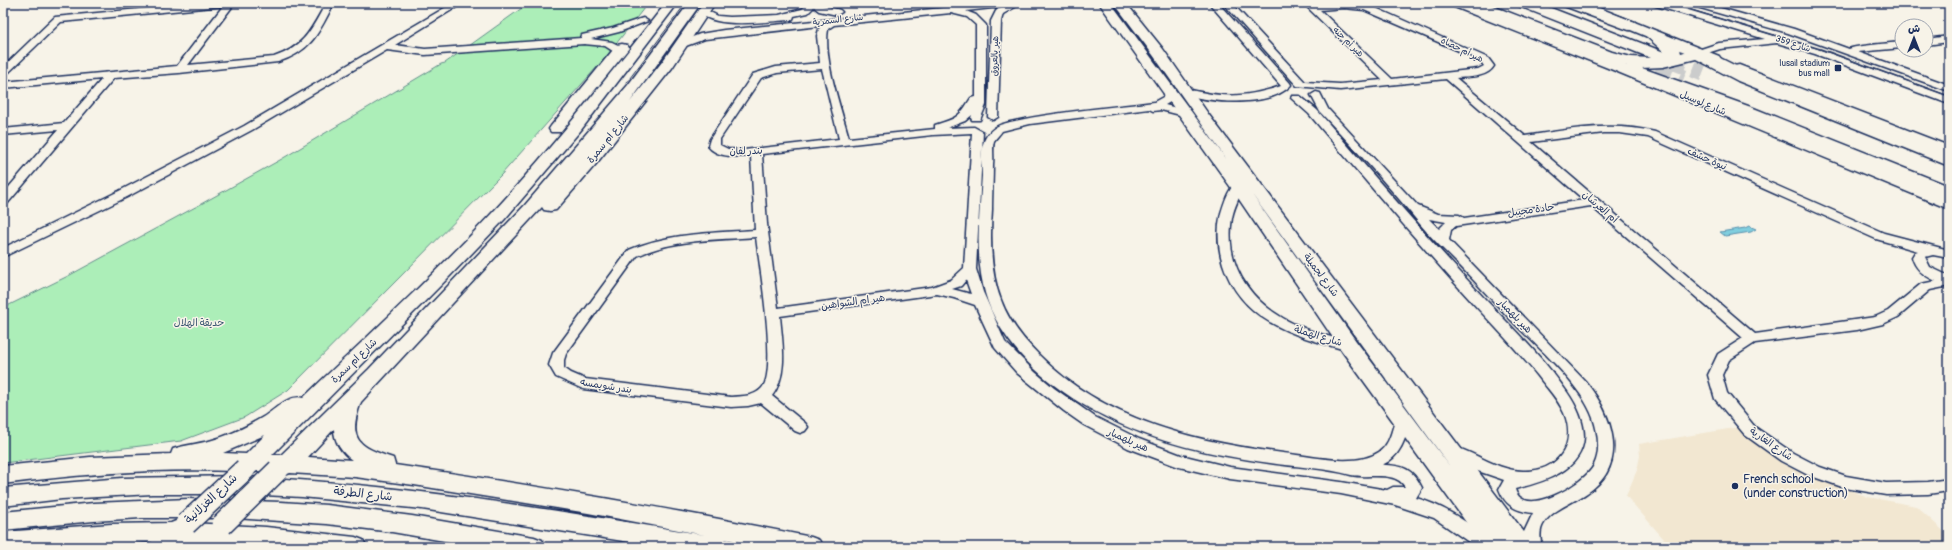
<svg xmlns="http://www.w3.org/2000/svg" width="1952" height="550" viewBox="0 0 1952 550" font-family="Pangolin,'Playpen Sans Arabic',sans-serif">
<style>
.built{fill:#f2e7d1}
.green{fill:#aceeb8;stroke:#648e8b}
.water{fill:#80cede;stroke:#588eab}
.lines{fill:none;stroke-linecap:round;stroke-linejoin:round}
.highway-tunnel{stroke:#cbcccc;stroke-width:17;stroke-dasharray:17 8;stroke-linecap:butt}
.street-casing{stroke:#1b2f5e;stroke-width:3}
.secondary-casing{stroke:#1b2f5e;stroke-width:3}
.highway-casing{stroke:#1b2f5e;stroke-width:3}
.street{fill:#f7f3e8;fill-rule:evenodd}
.secondary{fill:#f7f3e8;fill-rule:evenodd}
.highway{fill:#f7f3e8;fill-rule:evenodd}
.tram{stroke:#1b2f5e;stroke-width:1}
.secondary-bridge-casing{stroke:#1b2f5e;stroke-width:24;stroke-linecap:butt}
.secondary-bridge{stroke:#f7f3e8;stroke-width:21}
.poi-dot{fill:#1b2f5e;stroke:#f7f3e8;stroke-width:1.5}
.labels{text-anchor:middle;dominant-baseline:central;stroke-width:3;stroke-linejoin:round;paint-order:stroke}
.far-street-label{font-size:9px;fill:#1b2f5e;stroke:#f7f3e8}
.far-poi-label{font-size:9px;fill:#1b2f5e;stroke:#f7f3e8;text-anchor:end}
.street-label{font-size:10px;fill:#1b2f5e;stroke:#f7f3e8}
.park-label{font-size:10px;fill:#385570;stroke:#f7f3e8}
.near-poi-label{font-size:12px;fill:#1b2f5e;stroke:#f7f3e8;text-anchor:start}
.near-street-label{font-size:12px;fill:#1b2f5e;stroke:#f7f3e8}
</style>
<rect width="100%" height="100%" fill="#f7f3e8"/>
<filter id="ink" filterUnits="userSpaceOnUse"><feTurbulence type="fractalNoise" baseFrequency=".025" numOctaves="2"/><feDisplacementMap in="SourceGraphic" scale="8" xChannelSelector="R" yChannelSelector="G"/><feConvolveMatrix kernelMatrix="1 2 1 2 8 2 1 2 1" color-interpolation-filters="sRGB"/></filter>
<g filter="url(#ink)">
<!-- built -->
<path class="built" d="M1740,427L1811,475L1828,482L1868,497L1916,506L1949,536V547H1671L1626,496L1637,470L1640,456L1639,444Z"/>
<!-- green -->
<path class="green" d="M529,3H648L605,58L501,175L288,390L245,417L181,441L3,463V308L70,275L201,204L280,160L441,64L445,63Z"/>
<!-- water -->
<path class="water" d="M1749,226L1756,229L1751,232L1725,236L1720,232L1745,228Z"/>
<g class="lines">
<!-- highway-tunnel -->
<g class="highway-tunnel">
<path d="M1633,58L1684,78"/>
<path d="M1670,60L1703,73"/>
</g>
<defs>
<g id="street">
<path d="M202,3H235L188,65L274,57C304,47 311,30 326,3H334C319,32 312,51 278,62L179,73L114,78L7,204L3,205V194L58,130L3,135V129L64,123L102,79L3,88V82L177,66L223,6L61,22L7,74L3,75V67L55,17Z"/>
<path d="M453,3H463L395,45L425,49L581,38L582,35L613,28L643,18L648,21L619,32L591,39L612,42L620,46L624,52L619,55L605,46L584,44L425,55L387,50L252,130L127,197L3,257V248L119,191L244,126Z"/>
<path d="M808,3C819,3 829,7 840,10L842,12L837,15L819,11L814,7L808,13L794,16L793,19L790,20C768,21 715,30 699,12L704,9L718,16L730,17L779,15L802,9Z"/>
<path d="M992,3H1022L1003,14L1001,21L998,117L993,120L988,117L991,21L996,11L1001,7L966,11L976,15L986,25V105L980,120H972L971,118L972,115L965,121L947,128L974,127L983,132L976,269L983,292L1005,342L1035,372L1054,388L1095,417L1139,439L1181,455L1230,467L1341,482L1387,490L1393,487H1405C1395,470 1368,479 1351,475C1327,468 1297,467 1270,463C1213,455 1156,443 1104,416C1061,394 1018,362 995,318C972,274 979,223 982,176C982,165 980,148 985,139C992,126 1001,124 1015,121C1060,111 1108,108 1154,102L1163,97L1166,91H1174L1175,93L1172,101L1165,105L1188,111L1189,113L1188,115L1184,116L1161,110L1153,111L1149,109L1030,124L1002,131C1000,134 996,138 994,141C992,148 994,157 993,164C993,179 992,195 992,210C990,239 990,272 1001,300C1009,322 1023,339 1040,356C1103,420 1196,442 1283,453C1310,456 1356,468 1379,452C1392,443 1391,427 1398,415L1403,413L1408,415L1411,419C1406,437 1401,457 1382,465C1403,465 1413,469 1422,488L1416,498C1446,506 1469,524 1495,542L1498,547H1476L1434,518L1395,505L1341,494L1230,479L1179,467L1128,448L1084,425L1064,411L1017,373L995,348L975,305L954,298L937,294L780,316C782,341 789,374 772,396L805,423L808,427L805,431L800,433L795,431L761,403L748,406L731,407L583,389L556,377L549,365L553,353L629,250C668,233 713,233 755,230L751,156C738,157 717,158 708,146L710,139L753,74L776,67L820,63L817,36L820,26L705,39L683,47L680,46L678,44L680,42L700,34L724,30ZM951,13L967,17L976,25V97L971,98C959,117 958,118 935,125V129L849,138C841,108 823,59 828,29L834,25ZM822,69L839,139L744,150L728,149L720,145V139L761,78L777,73ZM972,133L964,268L951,280L932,287L778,308L767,224L762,154L933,135ZM756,237C759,263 778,371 762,388C754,397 742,396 731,397L585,379L571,373L564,368V360L566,354L637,256C674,239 717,240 756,237ZM966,280L971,294L952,289L961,286Z"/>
<path d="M1209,3H1218L1290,83L1291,85C1270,108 1212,103 1183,94L1182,92L1187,89C1222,98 1246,98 1281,86Z"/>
<path d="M1223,3H1232L1305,82L1340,84L1382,80L1304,4L1352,3L1369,5L1488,58L1494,66C1487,78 1468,77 1456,78L1525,136C1568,130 1611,121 1655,132L1884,233L1949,250V258L1933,255L1925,257L1930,267L1949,276V286L1930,290L1898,317L1883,324L1857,330L1755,343L1729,360L1722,375L1727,393L1755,427L1793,453L1820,467L1846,476L1886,483L1928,482L1949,479V491L1928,494L1886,495L1845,488L1808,475L1781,461L1745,435L1715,399L1708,375L1718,354L1743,338L1591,206L1456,226L1451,230L1449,240L1585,381C1612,414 1631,464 1587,493C1573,503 1553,509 1544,523C1539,530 1540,539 1542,547H1524V532L1533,513C1515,511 1505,505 1499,489L1504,480L1475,470L1449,457L1447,453L1449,449L1455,447C1478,454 1497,470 1523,471C1558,472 1577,445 1564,413C1558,399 1547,388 1538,376C1514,346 1487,319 1461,290C1410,233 1359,173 1309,114L1291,98L1292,96H1300L1317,110C1367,168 1418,227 1471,284C1502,318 1541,354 1567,392C1576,405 1584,421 1584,437C1582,472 1542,482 1515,489C1523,520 1585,484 1594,465C1601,451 1598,432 1593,418C1581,384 1537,347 1512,321C1488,296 1464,269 1439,245C1425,231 1412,214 1399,199C1374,170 1348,141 1320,112L1311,95L1316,92L1320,93L1328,109L1418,206L1438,214L1459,215L1464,218L1584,200L1446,79L1340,90L1297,86ZM1344,8L1364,10L1473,57L1481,62L1484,66L1478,69L1392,79L1320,10ZM1604,133H1620L1648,137L1876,239L1918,251L1915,252L1912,257C1915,269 1924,276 1936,281L1921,284L1888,311L1875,317L1755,334L1531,142ZM1429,219L1446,222L1439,229Z"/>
<path d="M1652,3H1665L1821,50L1949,97V104L1815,54L1777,43L1720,49L1698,56L1695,55L1693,53L1695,51L1719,43L1765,39L1653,5Z"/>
<path d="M1689,3H1703L1794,29L1849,49C1853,46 1893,43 1902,42V48L1858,52L1949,85V91L1788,33L1690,5Z"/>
<path d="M1949,36V42L1926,45V39Z"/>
<path d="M1238,183L1244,186C1240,196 1234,207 1232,218C1223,271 1257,310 1304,328C1320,335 1337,338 1354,343L1356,346L1354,349L1349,351C1296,336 1242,323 1223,264C1218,248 1217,229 1221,213C1224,204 1229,185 1238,183Z"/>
</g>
<g id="secondary">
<path d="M666,3H678L581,130L504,220L449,277L272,455H281L369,369L525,205L628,85L689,3H701L630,102L662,62L703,3H715L672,68L596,164L556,210L550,211L544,210L542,207L361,402C347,439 358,447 393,458L395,465C535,485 673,509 811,537L819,540L823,547H765L724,539L728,540L732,547H661L422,509L302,497L242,494H152L62,499L3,506V488L122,478L241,476L237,475L235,471C157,468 80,474 3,484V466L90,457L171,454L173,449C185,445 197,444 209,441C228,436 246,427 263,417C275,410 289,394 303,398C367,337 432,277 493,212C554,146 610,74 666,3ZM334,429C334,442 342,453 352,460L308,457ZM265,435L246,454L223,453ZM257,471L270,472L272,475L280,477L290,473L355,477L414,485L588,513L705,535C553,510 402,484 248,477Z"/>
<path d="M1099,3H1111L1227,160L1153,55L1114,3H1126L1163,49L1209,115L1530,540L1534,547H1484L1342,351L1232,189ZM1251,193L1451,468L1356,341Z"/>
<path d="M1450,3H1467L1623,64L1949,198V209L1613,70L1452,6Z"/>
<path d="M1570,3H1587L1719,56L1721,59L1719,62H1709L1572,6Z"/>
<path d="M622,44L627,45L629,48L561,132H551L549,129L551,126L617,45Z"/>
<path d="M1739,65L1949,146V156L1734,72L1732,69L1734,66Z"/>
<path d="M188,499L281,502L327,505L412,516L534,537L542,540L546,547H479L392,532L327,524L234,518H141L94,521L3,530V512L94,503Z"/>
<path d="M181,519L190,523L266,527L355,537L363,540L367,547H275L182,542L176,547H149L152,542L58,547H3V532L111,524L171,523Z"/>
</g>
<g id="highway">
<path d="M1463,3H1485L1612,52L1631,57L1651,58L1519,6L1516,3H1538L1664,52L1646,36L1648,33C1659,30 1679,41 1681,53L1698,48L1704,50L1750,73L1949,153V166L1738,81L1696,59L1663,67L1642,68L1751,107L1949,186V199L1739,115L1625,74L1623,70L1627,66L1600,58L1466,6Z"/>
<path d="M1561,3H1583L1635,22L1637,25L1635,28L1629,30L1623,28L1564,6Z"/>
</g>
</defs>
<!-- street casing -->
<use href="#street" class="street-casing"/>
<!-- secondary casing -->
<use href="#secondary" class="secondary-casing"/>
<!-- highway casing -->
<use href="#highway" class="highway-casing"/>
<!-- street -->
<use href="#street" class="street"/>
<!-- secondary -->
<use href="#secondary" class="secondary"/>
<!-- highway -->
<use href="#highway" class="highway"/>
<!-- tram -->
<g class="tram">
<path d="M1669,3L1816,48L1949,96"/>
<path d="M627,82L686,3"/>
</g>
<defs>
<g id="secondary-bridge">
<path d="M186,524L245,469"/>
<path d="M222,525L278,470"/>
</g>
</defs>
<!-- secondary-bridge casing -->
<use href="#secondary-bridge" class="secondary-bridge-casing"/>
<!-- secondary-bridge -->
<use href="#secondary-bridge" class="secondary-bridge"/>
</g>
</g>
<!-- markers -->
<g class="poi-dot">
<rect x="1834" y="64" width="8" height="8" rx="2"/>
<circle cx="1735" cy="486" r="4"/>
</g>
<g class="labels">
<!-- far-street labels -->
<g class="far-street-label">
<text transform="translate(838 20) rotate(-6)">شارع السمرية</text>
<text transform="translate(1348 42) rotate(44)">هير أم جنه</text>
<text transform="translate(1793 44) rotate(18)">شارع 359</text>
<text transform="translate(1462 50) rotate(26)">هير أم حصاه</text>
<text transform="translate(995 56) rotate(-88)">هير بالعروق</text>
</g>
<!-- far-poi labels -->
<g class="far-poi-label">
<text x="1830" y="63">lusail stadium<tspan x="1830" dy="10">bus mall</tspan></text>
</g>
<!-- street labels -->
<g class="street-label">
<text transform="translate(1703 103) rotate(23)">شارع لوسيل</text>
<text transform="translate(608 139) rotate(-51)">شارع ام سمرة</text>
<text transform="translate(746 151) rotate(-1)">بندر لفان</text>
<text transform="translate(1707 159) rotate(24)">نيوة حشف</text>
<text transform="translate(1600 207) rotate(41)">أم العرشان</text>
<text transform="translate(1531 210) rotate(-8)">حادة مجيبل</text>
<text transform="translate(1321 275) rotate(53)">شارع لجميلة</text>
<text transform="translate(853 302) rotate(-8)">هير ام الشواهين</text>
<text transform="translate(1515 316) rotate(46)">هير بلهمبار</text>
<text transform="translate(1318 336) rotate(17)">شارع الهملة</text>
<text transform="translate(354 361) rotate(-44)">شارع ام سمرة</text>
<text transform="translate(606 386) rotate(9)">بندر شويمسه</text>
<text transform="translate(1128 440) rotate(24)">هير بلهمبار</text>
<text transform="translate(1771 444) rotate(35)">شارع الغارية</text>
</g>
<!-- park labels -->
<g class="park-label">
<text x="199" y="323">حديقة الهلال</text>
</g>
<!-- near-poi labels -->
<g class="near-poi-label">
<text x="1743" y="479">French school<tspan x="1743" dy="14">(under construction)</tspan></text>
</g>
<!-- near-street labels -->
<g class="near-street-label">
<text transform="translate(363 494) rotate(6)">شارع الطرفة</text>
<text transform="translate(211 499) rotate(-43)">شارع الغزلانية</text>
</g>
</g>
<!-- margin -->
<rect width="1952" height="550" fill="none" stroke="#f7f3e8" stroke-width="16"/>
<rect x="8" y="8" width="1936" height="534" fill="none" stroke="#1b2f5e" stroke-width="1.5" filter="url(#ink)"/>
<!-- north arrow -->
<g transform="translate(1914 38)"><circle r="19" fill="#f7f3e8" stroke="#9fa5b1"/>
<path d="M0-3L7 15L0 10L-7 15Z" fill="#1b2f5e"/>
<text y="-6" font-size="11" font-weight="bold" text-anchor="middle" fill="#1b2f5e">ش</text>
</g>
</svg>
